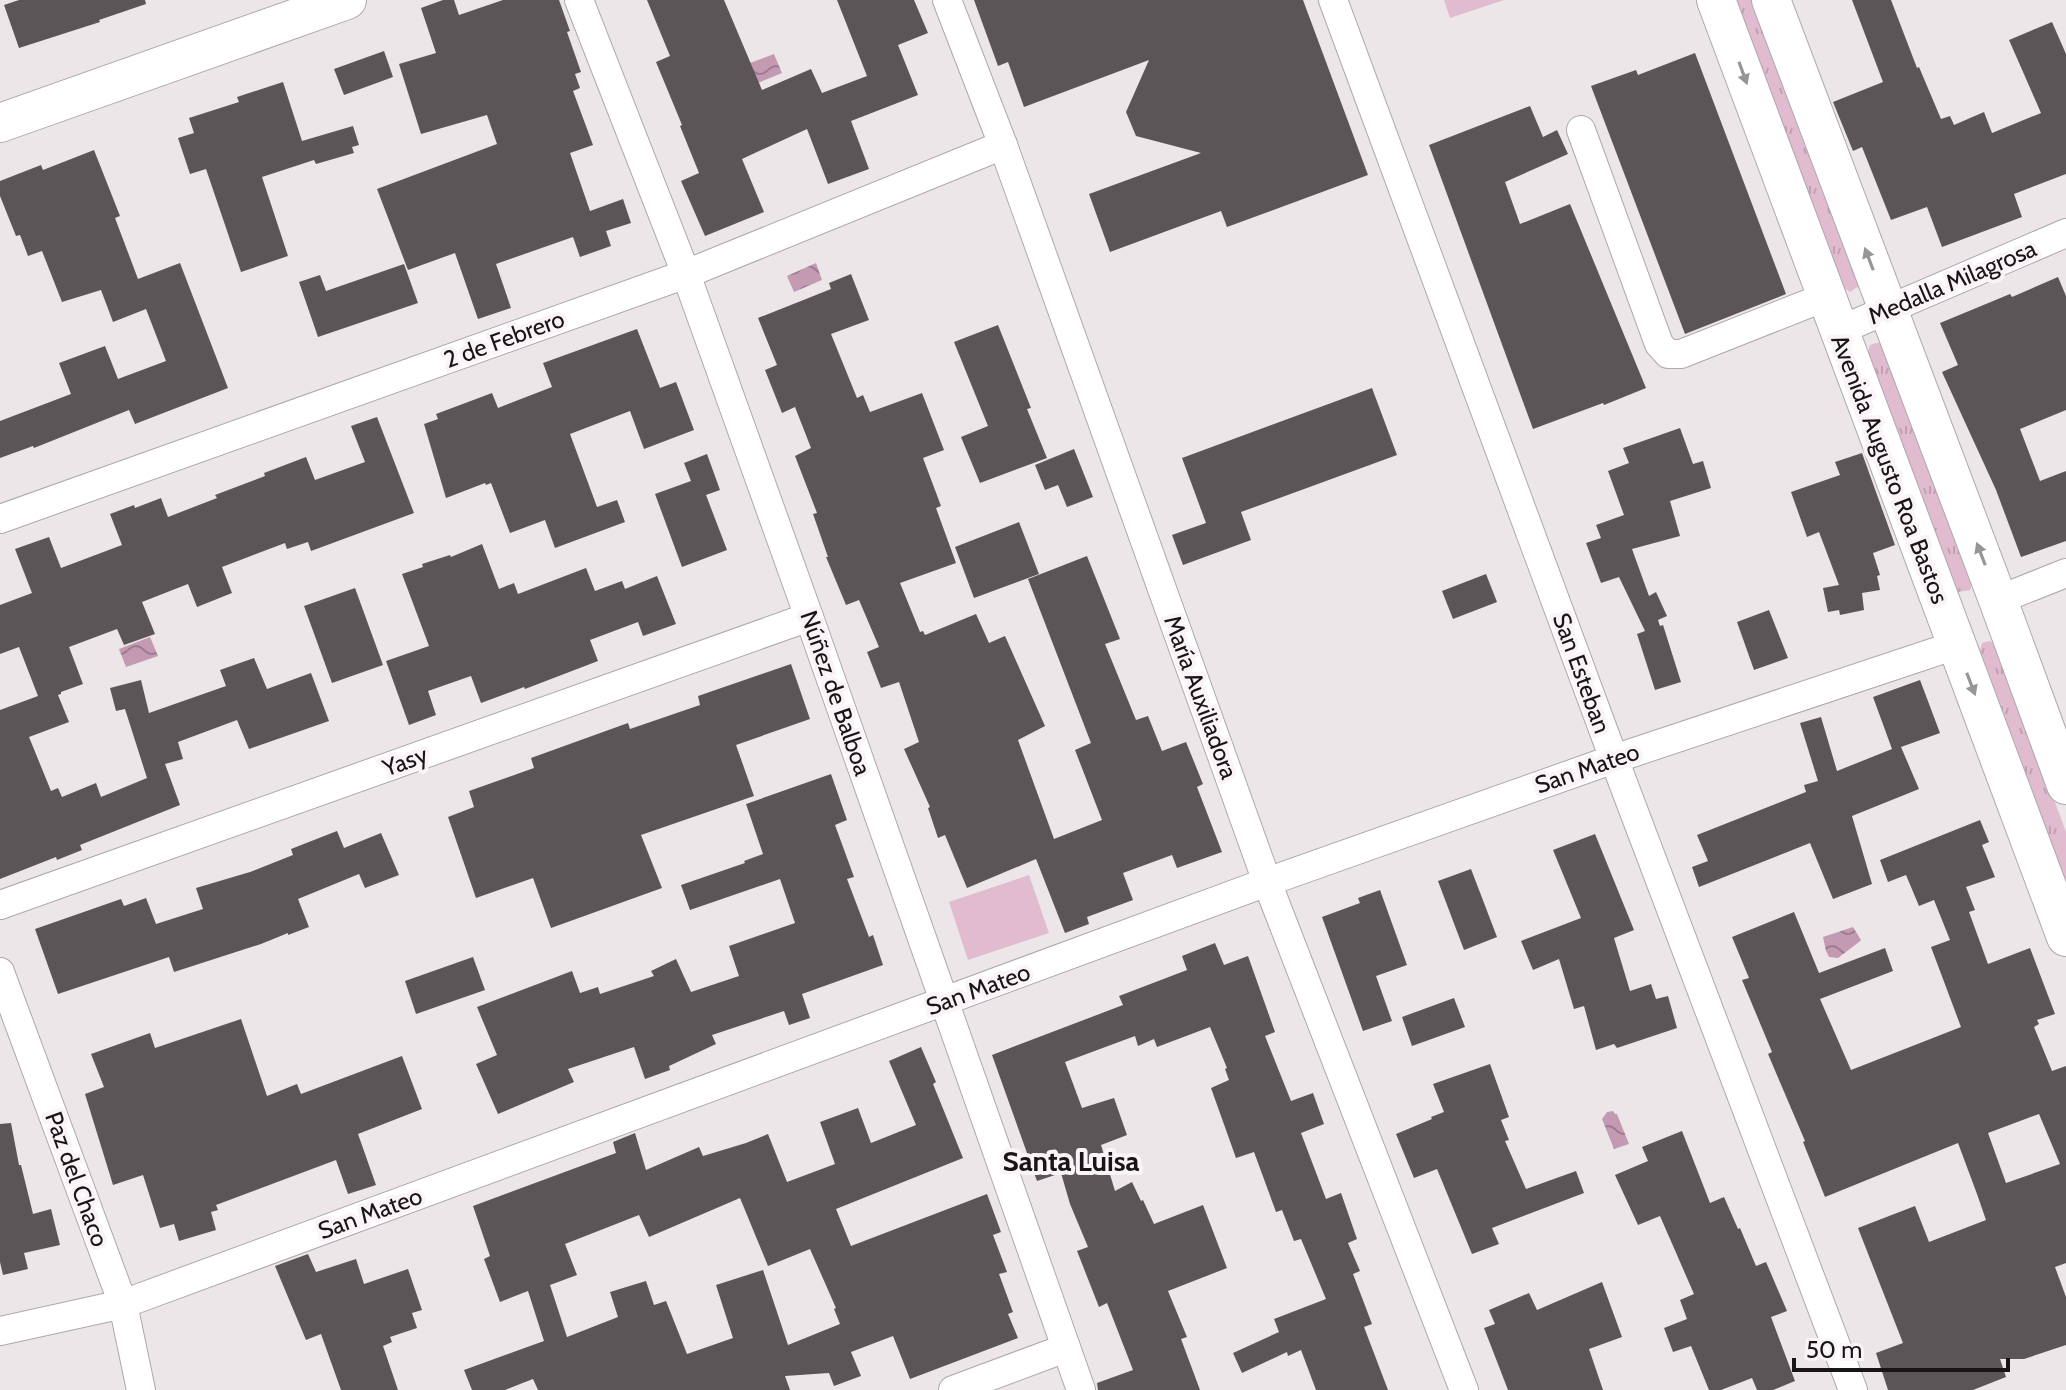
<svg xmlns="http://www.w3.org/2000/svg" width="2066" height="1390" viewBox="0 0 2066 1390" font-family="Cabin,sans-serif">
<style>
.grass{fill:url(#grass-tufts)}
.pitch{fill:#e1bbd0}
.water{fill:url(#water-waves)}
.building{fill:#5b5558;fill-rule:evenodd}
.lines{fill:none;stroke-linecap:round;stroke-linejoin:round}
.street-casing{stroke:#aea8ab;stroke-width:30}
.secondary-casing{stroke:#aea8ab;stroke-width:40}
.street{stroke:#fff;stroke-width:28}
.secondary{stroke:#fff;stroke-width:38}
.oneway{fill:#979696}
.labels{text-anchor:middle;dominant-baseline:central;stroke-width:8;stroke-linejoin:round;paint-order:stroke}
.street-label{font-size:24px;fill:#171516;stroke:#faf3f7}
.quarter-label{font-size:28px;font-weight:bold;fill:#171516;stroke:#faf3f7}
</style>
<defs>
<pattern id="grass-tufts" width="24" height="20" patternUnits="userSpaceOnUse" patternTransform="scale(2)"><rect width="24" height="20" fill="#e1bbd0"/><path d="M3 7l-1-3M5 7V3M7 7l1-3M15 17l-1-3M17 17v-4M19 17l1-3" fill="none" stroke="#c0a0b2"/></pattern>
<pattern id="water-waves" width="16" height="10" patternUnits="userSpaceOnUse" patternTransform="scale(2)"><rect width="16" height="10" fill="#c499b2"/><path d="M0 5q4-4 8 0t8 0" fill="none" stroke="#9e7c90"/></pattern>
</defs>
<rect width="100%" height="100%" fill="#ece6e9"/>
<!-- grass -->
<g class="grass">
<path d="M1735,0H1753L1859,286L1850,292L1844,288Z"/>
<path d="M1876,343H1881L1972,583L1970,590L1959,592L1957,590L1868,352L1870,345Z"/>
<path d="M1989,641L1996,643L2066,832V881L1980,650L1982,643Z"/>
</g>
<!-- pitch -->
<g class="pitch">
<path d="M1444,0H1504L1450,18Z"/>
<path d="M1029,875L1049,933L968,960L949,902Z"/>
</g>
<!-- water -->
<g class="water">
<path d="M774,54L782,73L758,83L750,63Z"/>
<path d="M816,263L822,280L794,292L787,276Z"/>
<path d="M150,637L158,656L126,667L119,649Z"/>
<path d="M1853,927L1861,940L1859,942L1838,958L1829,957L1826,951L1823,937Z"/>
<path d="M1613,1111L1615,1114H1617L1629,1144L1614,1149L1602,1119L1607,1112Z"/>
</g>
<!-- building -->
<g class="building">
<path d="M19,0H145L146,4L99,20L100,22L19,48L4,5Z"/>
<path d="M443,0H454L459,15L503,0H559L570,31L567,32L581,72L575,74L580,88L573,91L593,145L570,153L590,211L623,199L631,223L606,231L611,246L580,257L573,237L496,264L511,308L478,319L455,253L408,270L377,189L497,144L487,115L421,134L399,64L436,53L421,8Z"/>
<path d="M647,0H724L762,90L811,69L822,93L867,76L837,0H914L928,33L898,45L918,95L851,121L869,169L828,184L807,129L742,159L764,212L705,236L681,181L699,173L680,126L682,125L656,62L670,56Z"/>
<path d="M974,0H1303L1368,175L1227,227L1221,211L1110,252L1089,194L1201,153L1136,136L1126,112L1149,60L1024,107L1008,62L998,66Z"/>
<path d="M1852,0H1891L1917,68L1919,67L1941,119L1950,116L1954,125L1984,112L1992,133L2041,113L2009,40L2052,22L2066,54V174L2014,194L2022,217L1942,247L1927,207L1891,220L1862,147L1853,151L1833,102L1883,82Z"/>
<path d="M384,51L393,77L344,95L334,69Z"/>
<path d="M1695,53L1786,294L1685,334L1591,86L1636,70L1638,75Z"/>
<path d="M283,82L302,141L353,126L359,145L352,147L354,153L316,164L314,160L262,177L288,256L241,272L206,169L190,174L178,138L194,133L189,118L239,102L237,97Z"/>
<path d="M1530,106L1543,137L1557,130L1568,154L1505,182L1520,224L1570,204L1646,388L1604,405L1603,403L1533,429L1429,145Z"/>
<path d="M94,150L120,216L115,218L138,279L180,263L228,388L135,424L129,410L34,448L33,446L0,458V421L71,394L59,363L105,346L118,379L166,361L146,309L113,322L101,290L62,302L42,251L28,256L20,235L16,236L0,196V181L41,165L43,170Z"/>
<path d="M404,264L418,303L318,337L299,282L320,275L326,291Z"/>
<path d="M851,274L869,320L831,334L857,398L863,395L870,412L922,393L944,450L923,458L941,506L936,508L956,563L900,583L920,632L923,631L925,635L976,614L989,643L1005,636L1045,726L1018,740L1054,839L1102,820L1075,750L1091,743L1028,579L1087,556L1120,639L1105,644L1136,720L1148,716L1162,751L1186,742L1203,784L1197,787L1222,852L1177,868L1172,855L1123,873L1133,900L1087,917L1089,924L1065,933L1036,859L967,888L945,835L938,838L928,808L930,807L904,749L919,742L899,682L881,688L867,652L879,647L859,600L846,605L826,557H828L813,514L817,513L795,456L811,448L795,407L782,413L765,370L777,365L758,318L831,289L829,283Z"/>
<path d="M2058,277L2066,296V410L2020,429L2040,481L2066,471V541L2021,557L1996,490L1942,372L1958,365L1940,323L2010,294L2012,297Z"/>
<path d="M998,325L1031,408L1027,409L1047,458L980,483L961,437L988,426L954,342Z"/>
<path d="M637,329L660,388L676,382L694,430L644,449L630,411L570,434L597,507L617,500L625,522L555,548L545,520L510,533L491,483L486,485L485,483L446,498L424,424L438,419L436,414L492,393L498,408L552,387L543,363Z"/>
<path d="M1372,388L1397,455L1241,512L1251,540L1183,565L1172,535L1206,523L1182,458Z"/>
<path d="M377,417L414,513L311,551L308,542L287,549L285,543L222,567L232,593L197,607L188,584L142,602L155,634L124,645L117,629L69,647L83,684L61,692V694L58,695L69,722L29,737L51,791L58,788L62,797L96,783L101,797L147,778L125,709L116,711L110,688L141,680L149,713L226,686L220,670L254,658L267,689L311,673L329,721L249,749L237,720L178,742L183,759L165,764L180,805L80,845L82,850L57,860L56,857L0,879V710L38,696L19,647L0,654V605L32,593L15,549L49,537L61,568L122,545L110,514L134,505L135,508L161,498L168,517L217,498L215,495L265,476L264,473L306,457L315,480L365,462L351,426Z"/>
<path d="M1680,428L1693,464L1703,461L1711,488L1670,501L1680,536L1632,549L1649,596L1656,592L1667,616L1658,620L1660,626L1648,630L1663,625L1681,682L1655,690L1637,634L1645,631L1619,577L1601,583L1586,543L1601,538L1596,525L1624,515L1608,471L1629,463L1623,448Z"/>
<path d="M1074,449L1093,497L1067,507L1058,485L1045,490L1035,465Z"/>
<path d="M1862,453L1895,545L1873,553L1880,575L1877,576L1880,590L1862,593L1864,610L1840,615L1839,610L1828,612L1823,588L1839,585L1819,532L1807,537L1791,492L1840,475L1835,462Z"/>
<path d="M707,454L720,490L706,495L727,550L682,567L655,494L691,481L684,463Z"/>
<path d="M1019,522L1039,574L974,598L955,547Z"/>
<path d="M482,544L499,589L514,583L518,594L586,568L595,591L622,581L625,589L657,576L676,624L643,636L638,622L590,640L598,661L525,689L524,687L481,703L471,676L428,691L436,715L409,725L386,661L429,646L402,574L423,567L422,564L450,555L451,557Z"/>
<path d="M1486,574L1497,602L1453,619L1442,591Z"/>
<path d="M355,588L383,665L332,683L304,606Z"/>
<path d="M1769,610L1788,658L1754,670L1737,622Z"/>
<path d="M791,664L810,719L736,745L754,796L641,835L662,888L551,928L533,878L476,898L448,817L474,807L469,791L534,768L531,758L628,723L630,729L700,705L698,696Z"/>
<path d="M1920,680L1940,733L1901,747L1919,789L1852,816L1872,884L1833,899L1810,843L1699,887L1692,867L1708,861L1697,835L1806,792L1804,785L1818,781L1800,723L1821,717L1837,771L1892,749L1873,697Z"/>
<path d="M831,774L847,820L835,825L854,877L847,879L869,937L873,935L883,965L802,994L810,1018L789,1025L784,1011L712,1035L716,1044L669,1066L670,1070L645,1079L634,1047L568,1069L574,1082L498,1114L476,1064L497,1055L477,1007L572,971L580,993L598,987L600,994L654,976L651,971L676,959L691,992L739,976L729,946L795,923L780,879L690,910L681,885L745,863L744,861L763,854L746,804Z"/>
<path d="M1980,820L1989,842L1982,845L1995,877L1966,887L1975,910L1969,912L1988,964L2030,948L2055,1014L2037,1020L2039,1024L2034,1027L2052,1071L2066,1066V1263L2055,1267L2066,1297V1345L2024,1359H2000L2006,1377L1973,1390H1888L1876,1353L1903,1343L1858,1228L1915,1206L1929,1242L1986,1220L1977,1194L1958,1143L1825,1197L1803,1142L1805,1141L1768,1054L1772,1052L1742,980L1749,978L1732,937L1794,912L1819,973L1885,948L1893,971L1820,999L1851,1070L1961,1027L1931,947L1950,940L1934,900L1919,906L1906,875L1888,882L1880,860ZM2039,1114L2060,1164L2006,1183L1988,1133Z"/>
<path d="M337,831L344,848L381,833L399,875L365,888L359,874L298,899L309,927L288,935V933L261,944L174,972L169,957L58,994L35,929L121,899L124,906L146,898L156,924L203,909L196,888L250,872L293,855L291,849Z"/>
<path d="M1595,834L1634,930L1614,938L1630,991L1651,984L1656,999L1668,996L1677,1028L1617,1048L1614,1044L1596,1050L1584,1006L1574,1009L1559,959L1533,970L1521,941L1581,918L1553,850Z"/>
<path d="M1471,869L1497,937L1464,950L1438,881Z"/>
<path d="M1380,890L1407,965L1376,976L1392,1021L1363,1031L1322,917L1360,903L1358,898Z"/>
<path d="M1215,943L1224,965L1248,956L1275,1032L1265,1036L1291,1101L1313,1093L1324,1124L1301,1133L1326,1199L1341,1193L1357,1239L1348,1243L1360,1271L1353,1274L1372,1324L1364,1327L1388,1390H1316L1301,1350L1288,1356L1287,1352L1242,1373L1233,1353L1279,1332L1274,1319L1326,1299L1301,1239L1294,1241L1282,1210L1276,1212L1254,1152L1236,1158L1211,1088L1229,1080L1225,1069L1227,1068L1210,1027L1157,1047L1154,1039L1138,1046L1135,1036L1065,1062L1082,1108L1114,1098L1127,1135L1101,1145L1115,1191L1132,1182L1141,1201L1143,1200L1154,1224L1203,1205L1227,1268L1168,1291L1187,1337L1181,1339L1200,1390H1098L1097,1383L1133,1370L1107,1303L1099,1307L1077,1251L1088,1247L1070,1204L1061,1173L1037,1181L992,1055L1123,1005L1119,996L1187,970L1182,956Z"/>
<path d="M473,957L485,990L416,1014L405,981Z"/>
<path d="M1454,998L1465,1027L1412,1046L1402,1017Z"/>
<path d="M241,1019L267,1096L297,1084L301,1094L402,1056L422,1109L358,1134L376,1185L348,1194L336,1160L216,1205L218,1210L211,1212L216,1230L179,1241L174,1224L160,1228L143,1175L113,1185L85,1094L104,1087L91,1054L150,1033L155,1048Z"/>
<path d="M921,1047L936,1082L933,1084L963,1158L836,1209L851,1246L987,1194L1001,1232L993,1235L1007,1272L999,1274L1013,1312L1008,1314L1018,1338L910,1379L893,1336L851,1352L861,1376L834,1386L829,1373L785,1376L790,1390H538L533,1379L505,1390H472L464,1370L544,1341L528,1291L500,1302L484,1259L490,1256L473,1206L616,1153L613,1142L635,1133L646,1170L699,1147L703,1156L746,1143L768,1134L787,1182L835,1164L820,1122L858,1108L871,1143L916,1125L889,1061ZM740,1198L768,1266L810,1249L836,1308L834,1309L840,1324L788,1345L763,1270L716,1285L733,1338L687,1354L666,1301L654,1305L646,1281L610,1292L618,1317L567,1337L550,1285L577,1275L565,1244L639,1215L649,1237Z"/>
<path d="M1490,1064L1509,1117L1501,1120L1509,1140L1505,1141L1526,1189L1576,1171L1584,1193L1492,1228L1499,1244L1472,1254L1437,1169L1414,1178L1396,1134L1432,1119L1431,1117L1444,1112L1433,1084Z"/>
<path d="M11,1123L19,1165H21L33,1214L51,1209L60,1245L24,1253L28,1269L3,1275L0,1262V1124Z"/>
<path d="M1682,1131L1710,1203L1724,1197L1738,1229L1740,1228L1756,1266L1766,1262L1787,1311L1771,1317L1795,1381L1773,1390H1757L1752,1378L1721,1390H1709L1691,1346L1673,1352L1664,1328L1687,1319L1680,1300L1694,1294L1660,1216L1638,1225L1615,1175L1648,1161L1642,1147Z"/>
<path d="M308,1254L316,1272L356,1259L364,1284L408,1269L422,1310L412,1313L417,1328L390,1337L392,1342L383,1346L398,1390H341L321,1334L306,1340L275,1266Z"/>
<path d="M1602,1282L1622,1337L1589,1349L1603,1390H1508L1484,1328L1495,1324L1489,1310L1529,1293L1537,1310Z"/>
</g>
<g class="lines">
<defs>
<g id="street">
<path d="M579,0L686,274L809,617L1081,1390"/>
<path d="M947,0L1003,145L1267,882L1464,1390"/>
<path d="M1333,0L1614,759L1853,1390"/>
<path d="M1581,130L1659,344L1668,354H1681L1825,297"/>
<path d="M1838,331L2066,233"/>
<path d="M0,519L686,274L1003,145"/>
<path d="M1998,600L2066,573"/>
<path d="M0,905L809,617"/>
<path d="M0,972L123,1304L141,1390"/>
<path d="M0,1331L123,1304L1267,882L1614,759L1956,645"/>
<path d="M953,1390L1066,1348"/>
</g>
<g id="secondary">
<path d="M1716,0L2066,937"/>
<path d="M1771,0L1998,600L2066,785"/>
<path d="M0,123L347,0"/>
</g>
</defs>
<!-- street casing -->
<use href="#street" class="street-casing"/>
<!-- secondary casing -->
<use href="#secondary" class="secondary-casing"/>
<!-- street -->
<use href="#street" class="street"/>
<!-- secondary -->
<use href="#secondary" class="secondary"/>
</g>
<!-- one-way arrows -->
<defs><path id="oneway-solid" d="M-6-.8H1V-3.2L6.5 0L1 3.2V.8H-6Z" transform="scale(2)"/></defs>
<g class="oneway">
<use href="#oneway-solid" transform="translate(1743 73) rotate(70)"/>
<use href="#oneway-solid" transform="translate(1869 259) rotate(-111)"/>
<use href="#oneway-solid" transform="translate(1981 554) rotate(-111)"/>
<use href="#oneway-solid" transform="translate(1971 684) rotate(69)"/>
</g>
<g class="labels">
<!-- street labels -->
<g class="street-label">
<text transform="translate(1952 282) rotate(-23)">Medalla Milagrosa</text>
<text transform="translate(504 339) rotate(-20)">2 de Febrero</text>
<text transform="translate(1890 469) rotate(69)">Avenida Augusto Roa Bastos</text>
<text transform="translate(1582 673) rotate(70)">San Esteban</text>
<text transform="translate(836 693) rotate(71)">Núñez de Balboa</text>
<text transform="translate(1201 697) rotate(70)">María Auxiliadora</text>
<text transform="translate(405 761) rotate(-20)">Yasy</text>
<text transform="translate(1587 768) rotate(-19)">San Mateo</text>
<text transform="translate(978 989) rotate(-20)">San Mateo</text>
<text transform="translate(77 1179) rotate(70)">Paz del Chaco</text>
<text transform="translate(370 1213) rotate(-20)">San Mateo</text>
</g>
<!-- quarter labels -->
<g class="quarter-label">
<text x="1071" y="1161">Santa Luisa</text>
</g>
</g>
<!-- scale -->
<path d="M1794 1358v12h214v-12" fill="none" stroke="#171516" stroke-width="4"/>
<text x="1806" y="1358" font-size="24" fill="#171516" stroke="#faf3f7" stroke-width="6" paint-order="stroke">50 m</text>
</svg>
